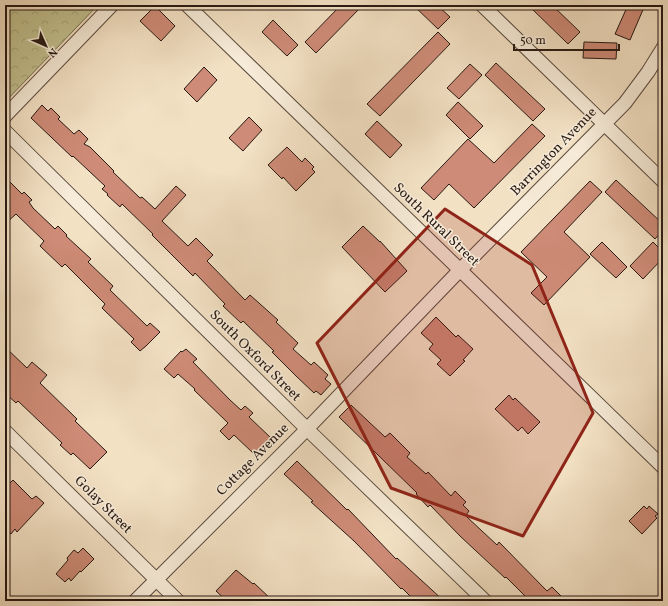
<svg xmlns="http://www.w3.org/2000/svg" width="668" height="606" viewBox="0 0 668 606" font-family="Vollkorn,serif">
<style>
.park{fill:url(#park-crowns);stroke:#746d51}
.building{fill:#ce8b77;stroke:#271913}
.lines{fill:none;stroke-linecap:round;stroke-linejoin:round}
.minor-casing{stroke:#5a4b3f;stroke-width:15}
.minor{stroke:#f7ecd9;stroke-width:13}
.marked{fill:#8f2418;fill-opacity:0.2;stroke:#8f2418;stroke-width:3;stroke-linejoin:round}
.labels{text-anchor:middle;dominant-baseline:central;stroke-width:3;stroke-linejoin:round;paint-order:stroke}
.street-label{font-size:14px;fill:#271913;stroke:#f7ecd9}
</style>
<defs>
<pattern id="park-crowns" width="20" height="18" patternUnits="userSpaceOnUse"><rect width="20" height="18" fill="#c2c18f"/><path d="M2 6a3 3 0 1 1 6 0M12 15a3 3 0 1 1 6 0" fill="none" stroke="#a7a57a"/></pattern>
</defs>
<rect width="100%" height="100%" fill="#f3e1c4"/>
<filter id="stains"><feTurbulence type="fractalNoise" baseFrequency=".005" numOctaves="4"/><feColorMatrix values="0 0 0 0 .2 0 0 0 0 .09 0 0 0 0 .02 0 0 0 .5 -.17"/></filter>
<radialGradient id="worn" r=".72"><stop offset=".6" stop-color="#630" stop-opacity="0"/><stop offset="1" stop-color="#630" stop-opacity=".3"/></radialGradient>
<!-- park -->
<path class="park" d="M5,5H98L5,102Z"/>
<!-- building -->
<g class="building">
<path d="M341,5H363L316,53L305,42Z"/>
<path d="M413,5H437L450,17L438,29Z"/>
<path d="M528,5H552L580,32L568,44Z"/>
<path d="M628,5H645L630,40L615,34Z"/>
<path d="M155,6L175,26L161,41L140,21Z"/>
<path d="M273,20L298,45L287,56L262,32Z"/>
<path d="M438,32L450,44L380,116L367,104Z"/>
<path d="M584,42L617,43L616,59L583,58Z"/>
<path d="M496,63L545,109L533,121L485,75Z"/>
<path d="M470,64L482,75L459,99L447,88Z"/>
<path d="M204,67L217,80L197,102L184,89Z"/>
<path d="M458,102L483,126L470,139L446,115Z"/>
<path d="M42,105L48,111L51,108L60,117L58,119L74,134L79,130L88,139L84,144L90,147L114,171L113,172L140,198L142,197L155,209L176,186L186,195L162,221L188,246L196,238L213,255L207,261L245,300L250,295L278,320L276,322L298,343L293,349L311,365L314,362L328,375L325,379L331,384L321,395L316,391L314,393L296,376L272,352L274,351L243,321L241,323L223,306L225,304L195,273L193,276L152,235L153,234L122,204L120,207L107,195L108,194L102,189L105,186L73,156L72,157L31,118Z"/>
<path d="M249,117L262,130L243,151L229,138Z"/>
<path d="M377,121L402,145L390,158L365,134Z"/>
<path d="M532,124L545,136L474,208L449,184L434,200L421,188L468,139L494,163Z"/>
<path d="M287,147L302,162L305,158L314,167L312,169L315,172L296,191L283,177L282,179L268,165Z"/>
<path d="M5,177L22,194L24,192L32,200L29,202L33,208L55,229L58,226L67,235L66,236L91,259L88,262L113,286L110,290L147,326L150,323L160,332L146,346L140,351L131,342L134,339L102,308L105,304L65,264L62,267L40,246L44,241L16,214L6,223L5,221Z"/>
<path d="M616,180L663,224V230L655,239L605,192Z"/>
<path d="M590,181L602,192L564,232L590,257L544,305L531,293L547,277L521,252Z"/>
<path d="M363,226L380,242V241L407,271L385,292L342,247Z"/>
<path d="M602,242L627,267L616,278L590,254Z"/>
<path d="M653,242L663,252V258L643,279L630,266Z"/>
<path d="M436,317L456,337L458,335L473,349L463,360L465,361L450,376L437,364L441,360L429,349L433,344L421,333Z"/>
<path d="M5,347L27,368L32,362L47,375L40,383L77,419L75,421L107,452L90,469L73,453L71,455L60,445L62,443L18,401L16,403L5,393L8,390L5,388Z"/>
<path d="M186,349L197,359L193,362L230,400L241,410L245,406L253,413L249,417L271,438L258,452L256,450L253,453L234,435L229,440L220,431L228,423L194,390L195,389L178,374L174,378L164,369L181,351L182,352Z"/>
<path d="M509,395L513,400L515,398L540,422L528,434L522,427L518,431L495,409Z"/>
<path d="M351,405L385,437L390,433L410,453L407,457L426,474L428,472L451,496L455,491L466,502L463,505L469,511L466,515L467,517L497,545L499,542L547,591L552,587L566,601H530L506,577L505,578L460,536L430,505L428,507L416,494L417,493L339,417Z"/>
<path d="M297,461L347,510L348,509L396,559L397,558L444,601H415L402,588L401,589L354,541L311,502L313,501L284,474Z"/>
<path d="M13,480L32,499L36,496L44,503L17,532L15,529L11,534L5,528V488Z"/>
<path d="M644,506L647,509L649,506L658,514L655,516L657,518L642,534L629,521Z"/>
<path d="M83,548L94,559L81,572L80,571L71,581L69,578L65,582L56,574L68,560L67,558L74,550L78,553Z"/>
<path d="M236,570L253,584L254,583L273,601H227L216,591Z"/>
</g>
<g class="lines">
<defs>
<g id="minor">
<path d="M187,5L663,467"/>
<path d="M482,5L663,181"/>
<path d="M5,116L112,5"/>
<path d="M5,131L307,429L485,601"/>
<path d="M5,431L178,601"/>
<path d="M135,601L307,429L459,271L625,103L648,72L663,48"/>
</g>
</defs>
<!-- minor casing -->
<use href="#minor" class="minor-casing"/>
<!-- minor -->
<use href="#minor" class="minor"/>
</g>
<!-- marked area -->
<path class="marked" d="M445,209L532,265L593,413L523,536L391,488L317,343Z"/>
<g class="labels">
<!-- street labels -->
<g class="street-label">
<text transform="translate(554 152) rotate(-46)">Barrington Avenue</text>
<text transform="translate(436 225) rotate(44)">South Rural Street</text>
<text transform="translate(255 356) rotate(45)">South Oxford Street</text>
<text transform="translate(253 460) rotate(-45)">Cottage Avenue</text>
<text transform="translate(103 505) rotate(45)">Golay Street</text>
</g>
</g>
<!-- margin -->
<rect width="668" height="606" fill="none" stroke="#f3e1c4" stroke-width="20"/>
<rect x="6" y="6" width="656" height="594" fill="none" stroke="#271913" stroke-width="2"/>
<rect x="10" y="10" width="648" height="586" fill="none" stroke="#271913"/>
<!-- north arrow -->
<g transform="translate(46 46) rotate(135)" stroke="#f7ecd9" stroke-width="3" paint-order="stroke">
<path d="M0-3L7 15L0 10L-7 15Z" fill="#271913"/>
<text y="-6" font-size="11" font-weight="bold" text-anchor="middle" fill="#271913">N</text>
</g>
<!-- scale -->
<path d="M514 44v6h105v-6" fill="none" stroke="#271913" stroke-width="2"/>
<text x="520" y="44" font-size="12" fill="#271913" stroke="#f7ecd9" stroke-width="3" paint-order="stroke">50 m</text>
<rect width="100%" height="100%" filter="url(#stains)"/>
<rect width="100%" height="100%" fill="url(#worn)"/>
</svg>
